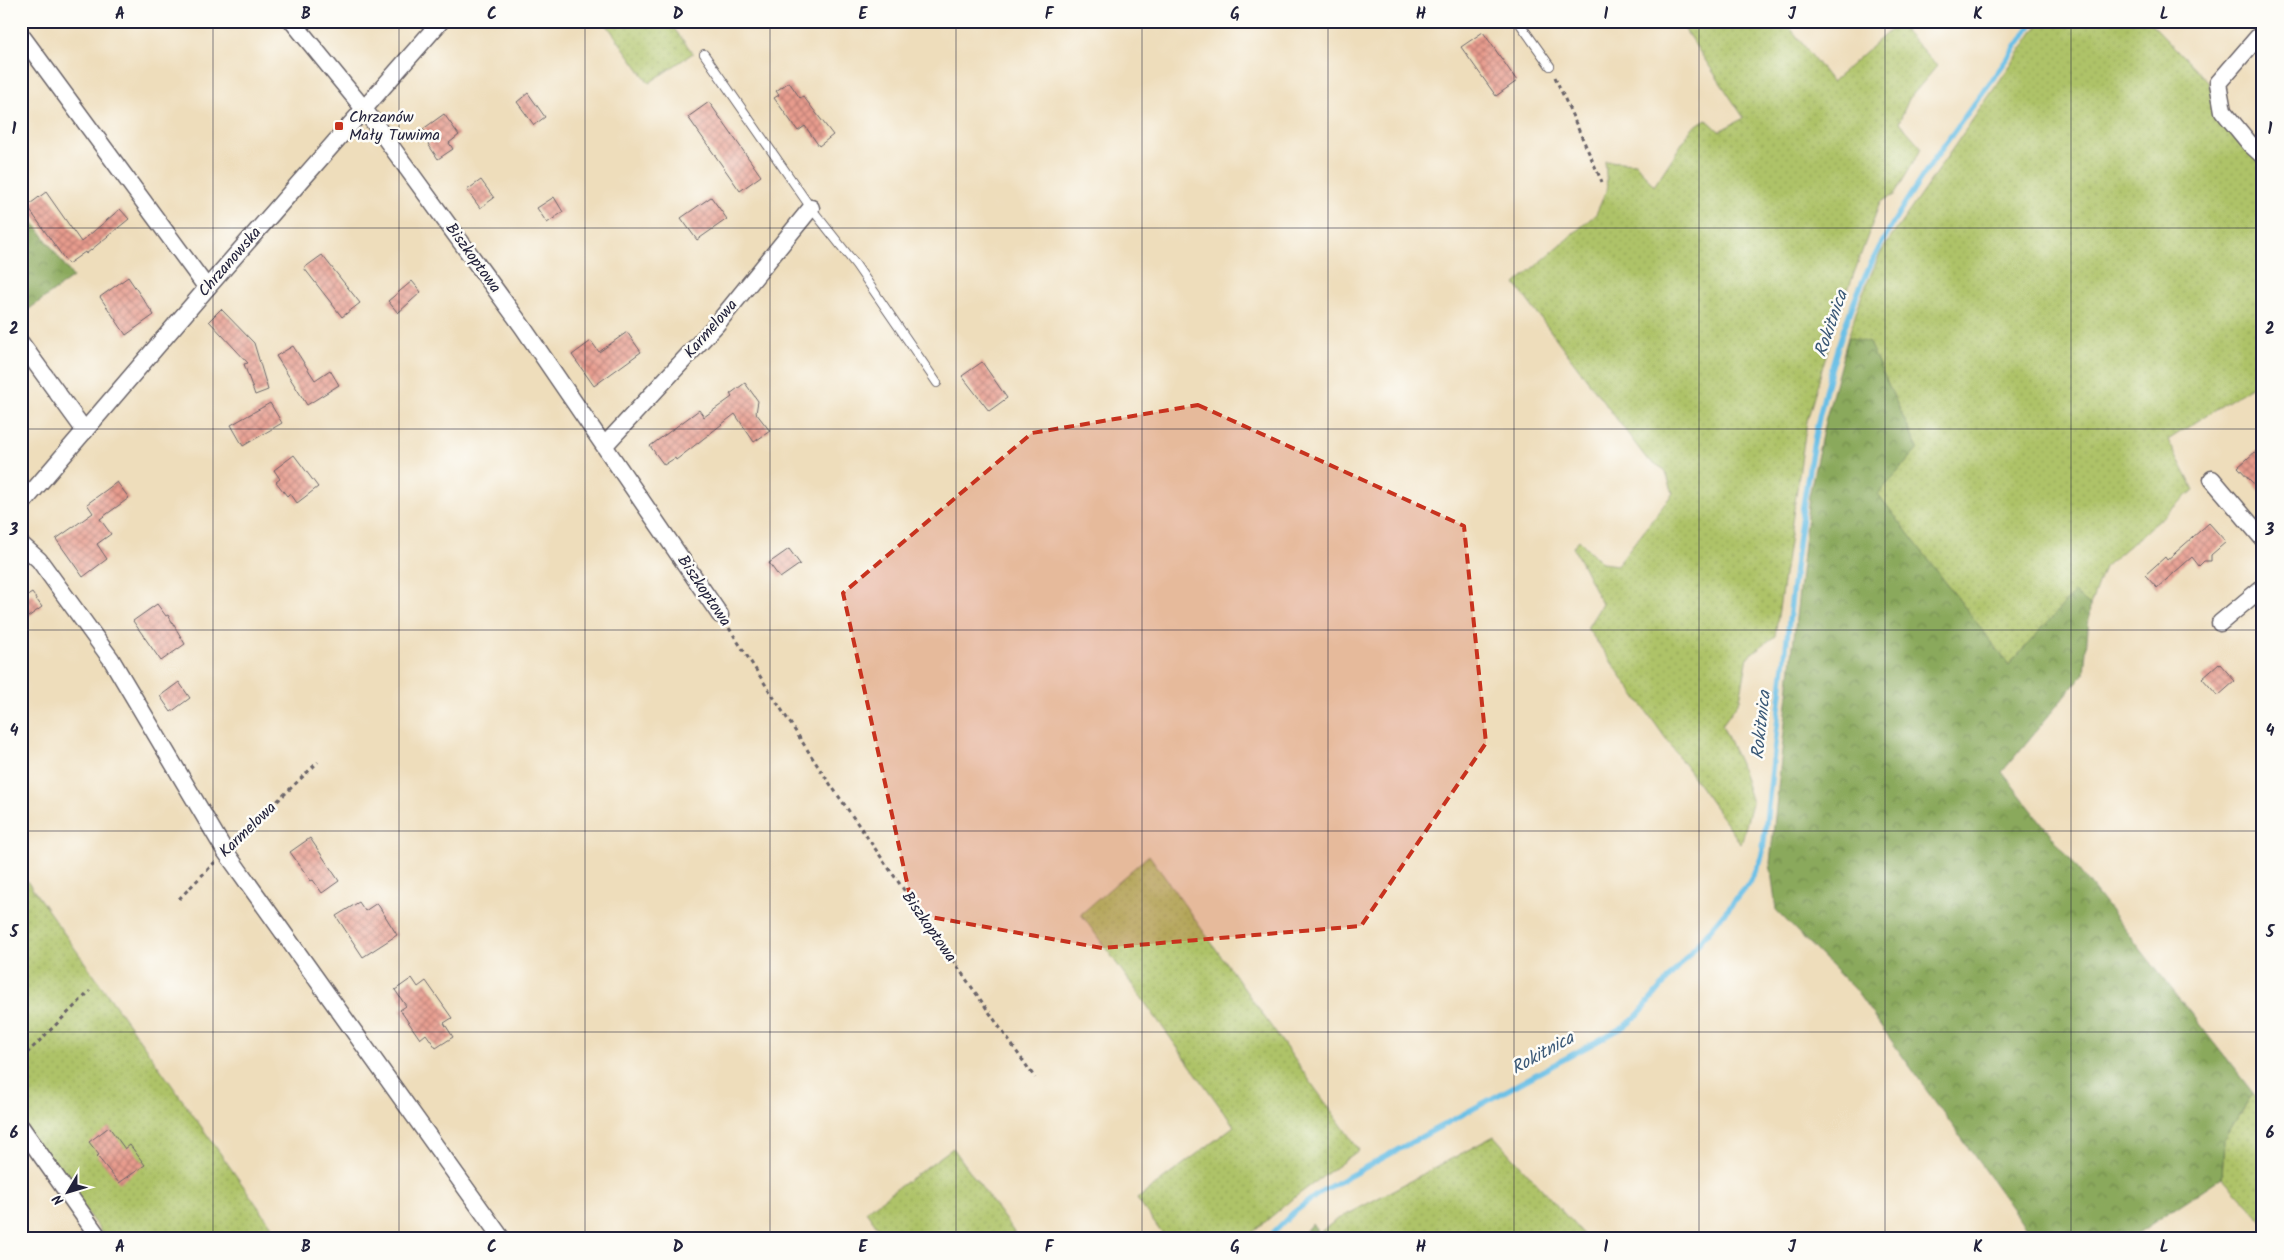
<svg xmlns="http://www.w3.org/2000/svg" width="2284" height="1260" viewBox="0 0 2284 1260" font-family="Kalam,sans-serif">
<style>
.grass{fill:url(#grass-dots);stroke:#687252}
.forest{fill:url(#forest-crowns);stroke:#56664c}
.lines{fill:none;stroke-linecap:round;stroke-linejoin:round}
.stream{stroke:#69bfe6;stroke-width:5.5}
.building{fill:url(#building-cross-hatch)}
.service-casing{stroke:#696368;stroke-width:10}
.minor-casing{stroke:#696368;stroke-width:19}
.path{stroke:#696368;stroke-width:3;stroke-dasharray:4 4;stroke-linecap:butt}
.service{stroke:#fff;stroke-width:8}
.minor{stroke:#fff;stroke-width:16}
.marked{fill:#c8321e;fill-opacity:0.2;stroke:#c8321e;stroke-width:4;stroke-dasharray:10 6;stroke-linejoin:round}
.grid{fill:none;stroke:#22223b;stroke-width:1;stroke-opacity:0.55}
.poi-dot{fill:#c8321e;stroke:#fdfcf7;stroke-width:2}
.labels{text-anchor:middle;dominant-baseline:central;stroke-width:5;stroke-linejoin:round;paint-order:stroke}
.poi-label{font-size:16px;fill:#22223b;stroke:#fdfcf7;text-anchor:start}
.street-label{font-size:16px;fill:#22223b;stroke:#fdfcf7}
.water-label{font-size:18px;font-style:italic;fill:#3b5977;stroke:#fdfcf7}
.neatline{fill:none;stroke:#22223b;stroke-width:2}
.grid-label{font-size:16px;text-anchor:middle;font-weight:bold;fill:#22223b}
</style>
<defs>
<pattern id="grass-dots" width="8" height="8" patternUnits="userSpaceOnUse" patternTransform="scale(1.25)"><rect width="8" height="8" fill="#aec368"/><path d="M2 2h.1M6 6h.1" fill="none" stroke="#95a75b" stroke-width="1.8" stroke-linecap="round"/></pattern>
<pattern id="forest-crowns" width="20" height="18" patternUnits="userSpaceOnUse" patternTransform="scale(1.25)"><rect width="20" height="18" fill="#8aa95c"/><path d="M2 6a3 3 0 1 1 6 0M12 15a3 3 0 1 1 6 0" fill="none" stroke="#70894d"/></pattern>
<pattern id="building-cross-hatch" width="8" height="8" patternUnits="userSpaceOnUse" patternTransform="scale(1.25)"><rect width="8" height="8" fill="#e79b8d"/><path d="M0 0l8 8M0 8l8-8" fill="none" stroke="#bb7e74"/></pattern>
</defs>
<rect width="100%" height="100%" fill="#fdfcf7"/>
<filter id="ink" filterUnits="userSpaceOnUse"><feTurbulence type="fractalNoise" baseFrequency=".02" numOctaves="2"/><feDisplacementMap in="SourceGraphic" scale="10" xChannelSelector="R" yChannelSelector="G"/><feConvolveMatrix kernelMatrix="1 2 1 2 8 2 1 2 1" color-interpolation-filters="sRGB"/></filter>
<filter id="wash" filterUnits="userSpaceOnUse"><feTurbulence type="fractalNoise" baseFrequency=".0096" numOctaves="4" result="noise"/><feDisplacementMap in="SourceGraphic" scale="20" xChannelSelector="R" yChannelSelector="G"/><feGaussianBlur stdDeviation="1.12" result="paint"/><feColorMatrix in="noise" values="0 0 0 0 0 0 0 0 0 0 0 0 0 0 0 0 0 1.4 0 .05"/><feComposite in="paint" operator="in"/></filter>
<g filter="url(#wash)">
<rect width="100%" height="100%" fill="#edb"/>
<!-- grass -->
<g class="grass">
<path d="M604,21H668L693,53L649,83Z"/>
<path d="M1679,21H1785L1832,82L1898,23L1937,66L1909,99L1899,122L1922,148L1894,195L1880,202L1833,331L1807,421L1775,636L1748,656L1740,700L1722,725L1740,764L1752,803L1741,844L1587,628L1602,604L1573,547L1579,540L1602,563L1617,565L1673,493L1665,470L1646,458L1515,284L1596,214L1607,189L1605,161L1635,163L1654,186L1692,128L1706,119L1719,131L1744,118Z"/>
<path d="M2041,21H2149L2209,83L2221,118L2263,165V379L2168,440L2194,490L2104,567L2090,606L2074,594L2009,665L1877,494L1848,337L1862,295L1881,252Z"/>
<path d="M1149,855L1359,1150L1291,1200L1245,1239H1166L1137,1199L1234,1126L1081,914Z"/>
<path d="M21,873L32,888L281,1239H106L21,1121Z"/>
<path d="M2253,1093L2263,1105V1221L2222,1177L2224,1139Z"/>
<path d="M1494,1136L1587,1239H1311L1335,1221Z"/>
<path d="M953,1148L1019,1239H886L866,1211Z"/>
</g>
<!-- forest -->
<g class="forest">
<path d="M21,205L73,277L21,315Z"/>
<path d="M1848,337L1869,343L1918,449L1878,494L2009,665L2074,593L2090,606L2084,673L2002,772L2253,1093L2224,1139L2222,1177L2129,1239H2034L1855,990L1776,910L1770,863L1809,496L1825,421Z"/>
<path d="M1312,1223L1323,1239H1299Z"/>
</g>
<g class="lines">
<!-- stream -->
<path class="stream" d="M1267,1239L1293,1213L1322,1191L1625,1026L1636,1017L1747,886L1760,863L1763,849C1772,770 1781,692 1790,613C1803,496 1817,377 1868,270C1911,180 1978,103 2034,21"/>
</g>
<g id="blocks">
<!-- building -->
<g class="building">
<path d="M1483,32L1517,81L1496,96L1461,47Z"/>
<path d="M789,82L800,98L803,96L833,135L819,146L805,126L798,131L774,98L779,95L776,91Z"/>
<path d="M528,93L545,117L534,125L517,102Z"/>
<path d="M709,102L761,176L740,191L688,117Z"/>
<path d="M444,114L459,135L449,143L453,149L438,159L428,144L432,141L423,129Z"/>
<path d="M481,180L494,198L480,208L467,190Z"/>
<path d="M46,192L81,242L120,209L129,219L86,254L85,252L68,264L27,206Z"/>
<path d="M554,197L563,212L547,223L537,208Z"/>
<path d="M711,197L727,219L697,240L681,218Z"/>
<path d="M322,255L360,303L342,317L304,268Z"/>
<path d="M128,277L154,315L126,335L100,297Z"/>
<path d="M412,281L421,292L398,313L388,301Z"/>
<path d="M221,309L254,343L268,390L255,395L244,364L248,363L209,321Z"/>
<path d="M627,332L641,352L594,386L572,355L591,341L599,352Z"/>
<path d="M293,346L315,380L330,370L339,385L307,405L276,356Z"/>
<path d="M982,362L1007,398L989,411L962,376Z"/>
<path d="M745,383L758,401L756,413L770,431L754,442L735,414L676,460L675,458L664,465L650,446L699,410L704,417L732,397L730,394Z"/>
<path d="M270,403L282,423L243,446L231,425Z"/>
<path d="M2256,451L2263,458V494L2238,467Z"/>
<path d="M294,455L318,487L297,503L290,493L287,496L276,482L280,479L274,470Z"/>
<path d="M117,482L129,498L100,519L111,534L97,544L107,559L83,577L56,539L93,513L87,504Z"/>
<path d="M2209,523L2226,542L2211,555V561H2204L2199,566L2192,557L2157,588L2145,575L2165,557L2167,560Z"/>
<path d="M789,549L800,564L780,578L769,563Z"/>
<path d="M32,593L42,607L21,622V600Z"/>
<path d="M157,604L166,616L168,615L185,644L161,661L133,621Z"/>
<path d="M2219,663L2235,681L2218,696L2202,678Z"/>
<path d="M179,682L190,698L171,712L160,696Z"/>
<path d="M310,838L339,881L322,893L313,880L311,881L290,852Z"/>
<path d="M359,902L365,911L377,903L397,935L363,957L336,916Z"/>
<path d="M412,978L418,987L426,981L452,1018L444,1023L453,1037L436,1048L426,1034L420,1039L400,1010L406,1006L395,990Z"/>
<path d="M109,1127L125,1149L130,1145L145,1165L119,1183L97,1156L99,1155L89,1142Z"/>
</g>
</g>
</g>
<g filter="url(#ink)">
<use href="#blocks" fill-opacity="0" stroke="#696368" stroke-width="1"/>
<g class="lines">
<defs>
<g id="service">
<path d="M1518,21L1550,66"/>
<path d="M704,54L811,208L856,265L937,383"/>
</g>
<g id="minor">
<path d="M292,21L364,109L522,326L720,615"/>
<path d="M2263,31L2218,83L2223,111L2250,144L2263,156"/>
<path d="M21,35L207,288"/>
<path d="M21,343L85,431"/>
<path d="M605,445L716,325L811,208"/>
<path d="M2212,479L2263,539"/>
<path d="M21,505L207,288L441,21"/>
<path d="M21,544L39,560L111,659L225,851L502,1239"/>
<path d="M2220,623L2263,587"/>
<path d="M21,1127L100,1239"/>
</g>
</defs>
<!-- service casing -->
<use href="#service" class="service-casing"/>
<!-- minor casing -->
<use href="#minor" class="minor-casing"/>
<!-- path -->
<g class="path">
<path d="M1555,77L1602,182"/>
<path d="M729,628L821,771L1035,1078"/>
<path d="M237,840L318,762"/>
<path d="M179,899L215,862"/>
<path d="M21,1059L90,991"/>
</g>
<!-- service -->
<use href="#service" class="service"/>
<!-- minor -->
<use href="#minor" class="minor"/>
</g>
</g>
<!-- marked area -->
<path class="marked" d="M1198,405L1464,526L1486,743L1361,926L1102,948L914,914L843,593L1032,433Z"/>
<!-- grid -->
<path class="grid" d="M213,21V1239M399,21V1239M585,21V1239M770,21V1239M956,21V1239M1142,21V1239M1328,21V1239M1514,21V1239M1699,21V1239M1885,21V1239M2071,21V1239M21,228H2263M21,429H2263M21,630H2263M21,831H2263M21,1032H2263"/>
<!-- markers -->
<rect class="poi-dot" x="334" y="121" width="10" height="10" rx="2.5"/>
<g class="labels">
<!-- poi labels -->
<g class="poi-label">
<text x="349" y="117">Chrzanów<tspan x="349" dy="18">Mały Tuwima</tspan></text>
</g>
<!-- street labels -->
<g class="street-label">
<text transform="translate(473 258) rotate(54)">Biszkoptowa</text>
<text transform="translate(230 262) rotate(-49)">Chrzanowska</text>
<text transform="translate(711 329) rotate(-49)">Karmelowa</text>
<text transform="translate(704 591) rotate(56)">Biszkoptowa</text>
<text transform="translate(248 830) rotate(-44)">Karmelowa</text>
<text transform="translate(929 927) rotate(55)">Biszkoptowa</text>
</g>
<!-- water labels -->
<g class="water-label">
<text transform="translate(1832 324) rotate(-71)">Rokitnica</text>
<text transform="translate(1762 725) rotate(-84)">Rokitnica</text>
<text transform="translate(1543 1054) rotate(-29)">Rokitnica</text>
</g>
</g>
<!-- margin -->
<rect width="2284" height="1260" fill="none" stroke="#fdfcf7" stroke-width="55"/>
<!-- north arrow -->
<g transform="translate(68 1192) rotate(232)" stroke="#fdfcf7" stroke-width="4" paint-order="stroke">
<path d="M0-4L9 19L0 12L-9 19Z" fill="#22223b"/>
<text y="-8" font-size="14" font-weight="bold" text-anchor="middle" fill="#22223b">N</text>
</g>
<rect x="28" y="28" width="2228" height="1204" class="neatline"/>
<g class="grid-label">
<text x="120" y="19">A</text>
<text x="306" y="19">B</text>
<text x="492" y="19">C</text>
<text x="678" y="19">D</text>
<text x="863" y="19">E</text>
<text x="1049" y="19">F</text>
<text x="1235" y="19">G</text>
<text x="1421" y="19">H</text>
<text x="1606" y="19">I</text>
<text x="1792" y="19">J</text>
<text x="1978" y="19">K</text>
<text x="2164" y="19">L</text>
<text x="14" y="134">1</text>
<text x="2270" y="134">1</text>
<text x="14" y="334">2</text>
<text x="2270" y="334">2</text>
<text x="14" y="535">3</text>
<text x="2270" y="535">3</text>
<text x="14" y="736">4</text>
<text x="2270" y="736">4</text>
<text x="14" y="937">5</text>
<text x="2270" y="937">5</text>
<text x="14" y="1138">6</text>
<text x="2270" y="1138">6</text>
<text x="120" y="1252">A</text>
<text x="306" y="1252">B</text>
<text x="492" y="1252">C</text>
<text x="678" y="1252">D</text>
<text x="863" y="1252">E</text>
<text x="1049" y="1252">F</text>
<text x="1235" y="1252">G</text>
<text x="1421" y="1252">H</text>
<text x="1606" y="1252">I</text>
<text x="1792" y="1252">J</text>
<text x="1978" y="1252">K</text>
<text x="2164" y="1252">L</text>
</g>
</svg>
